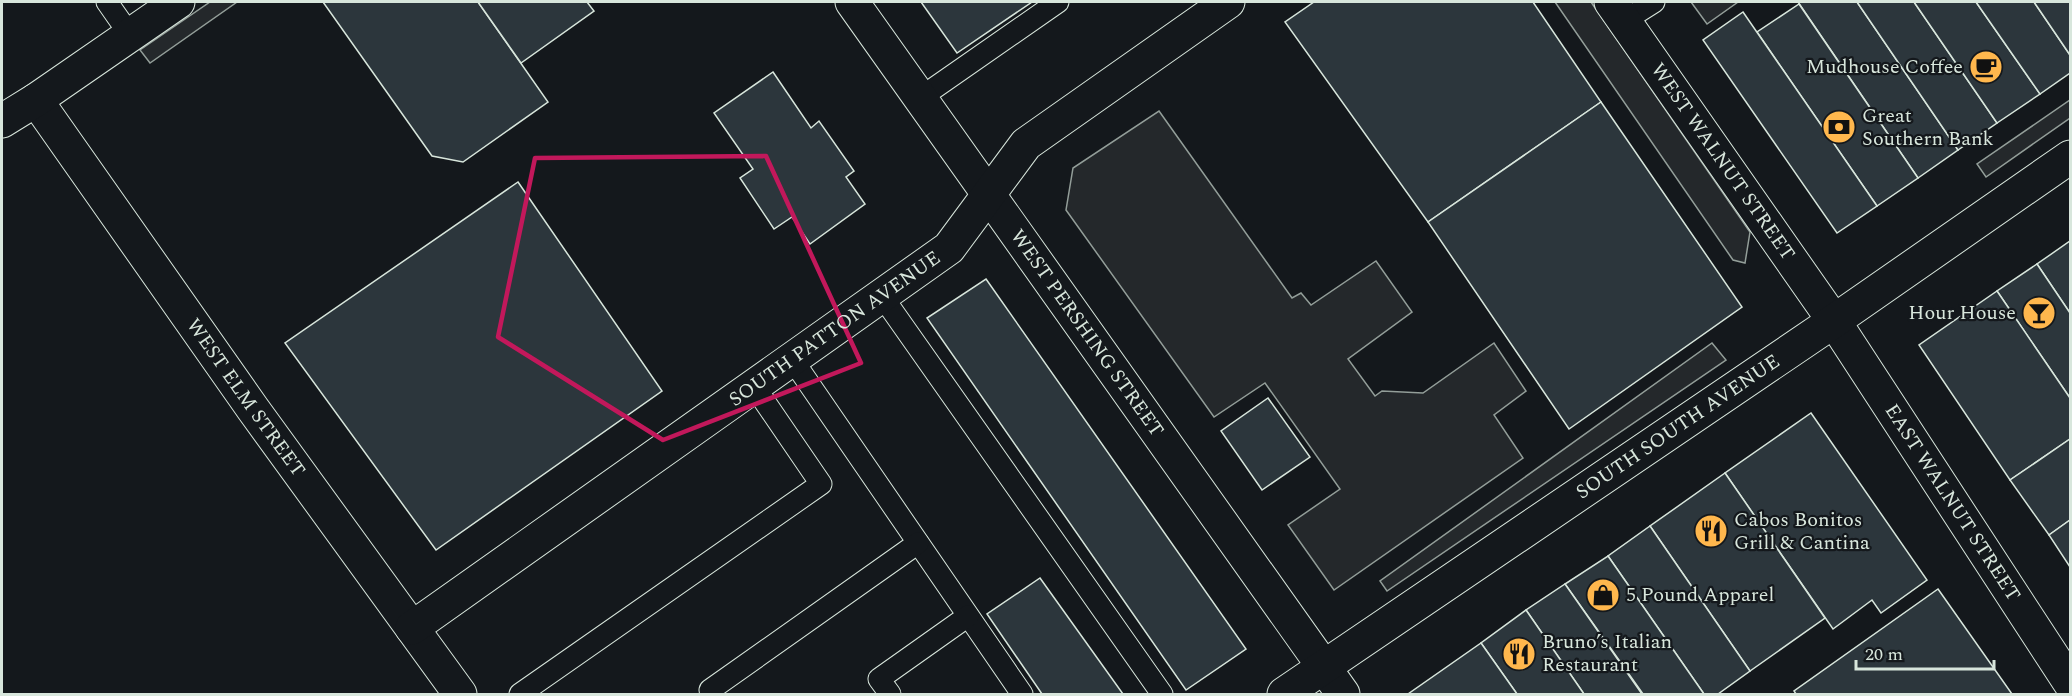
<svg xmlns="http://www.w3.org/2000/svg" width="2072" height="696" viewBox="0 0 2072 696" font-family="Spectral,serif">
<style>
.parking{fill:#24282b;stroke:#939e99;stroke-width:1.5}
.building{fill:#2c363c;stroke:#d8e6dc;stroke-width:1.5}
.lines{fill:none;stroke-linecap:round;stroke-linejoin:round}
.lane-casing{stroke:#d8e6dc;stroke-width:23}
.street-casing{stroke:#d8e6dc;stroke-width:35}
.secondary-casing{stroke:#d8e6dc;stroke-width:35}
.lane{stroke:#14181c;stroke-width:21}
.street{stroke:#14181c;stroke-width:33}
.secondary{stroke:#14181c;stroke-width:33}
.marked{fill:none;stroke:#c2185b;stroke-width:4.5;stroke-linejoin:round}
.labels{text-anchor:middle;dominant-baseline:central;stroke-width:4.5;stroke-linejoin:round;paint-order:stroke}
.poi-label{font-size:20px;fill:#d8e6dc;stroke:#14181c;text-anchor:start}
.street-label{font-size:20px;fill:#d8e6dc;stroke:#14181c}
</style>
<rect width="100%" height="100%" fill="#14181c"/>
<!-- parking -->
<g class="parking">
<path d="M210,2H237L150,63L140,50Z"/>
<path d="M1555,2H1591L1750,232L1745,263L1733,260Z"/>
<path d="M1691,2H1738L1707,24Z"/>
<path d="M2070,100V118L1986,177L1977,164Z"/>
<path d="M1159,111L1292,298L1301,293L1311,305L1376,261L1412,312L1348,359L1375,396L1382,391L1423,393L1494,343L1526,391L1494,415L1523,458L1334,590L1288,525L1340,489L1265,383L1214,417L1066,210L1073,168Z"/>
<path d="M1712,343L1726,360L1387,591L1380,581Z"/>
</g>
<!-- building -->
<g class="building">
<path d="M323,2H478L548,102L463,162L432,156Z"/>
<path d="M478,2H587L594,11L521,63Z"/>
<path d="M921,2H1032L957,53Z"/>
<path d="M1314,2H1533L1601,102L1428,222L1285,22Z"/>
<path d="M1798,2H1857L1958,150L1918,178Z"/>
<path d="M1857,2H1914L1997,123L1958,150Z"/>
<path d="M1914,2H1976L2040,94L1997,123Z"/>
<path d="M1976,2H2034L2070,55V73L2040,94Z"/>
<path d="M2034,2H2070V55Z"/>
<path d="M1799,4L1918,178L1877,206L1757,32Z"/>
<path d="M1743,12L1877,206L1837,233L1703,40Z"/>
<path d="M773,72L811,128L819,121L854,171L846,177L865,204L810,244L792,217L774,229L740,178L753,169L714,113Z"/>
<path d="M1601,102L1742,307L1569,429L1428,222Z"/>
<path d="M518,182L662,391L436,550L285,343Z"/>
<path d="M2070,241V313L2037,264Z"/>
<path d="M2037,264L2070,313V398L1997,291Z"/>
<path d="M986,279L1246,649L1186,690L927,318Z"/>
<path d="M1997,291L2070,398V439L2010,480L1919,345Z"/>
<path d="M1268,398L1310,457L1262,490L1221,431Z"/>
<path d="M1811,413L1927,580L1881,613L1872,600L1833,629L1725,473Z"/>
<path d="M2070,439V520L2049,535L2010,480Z"/>
<path d="M1725,473L1825,618L1750,671L1650,526Z"/>
<path d="M2070,520V567L2049,535Z"/>
<path d="M1650,526L1750,671L1718,694H1704L1608,556Z"/>
<path d="M1608,556L1704,694H1643L1565,584Z"/>
<path d="M1040,578L1123,694H1042L987,614Z"/>
<path d="M1565,584L1642,694H1584L1526,610Z"/>
<path d="M1938,589L2012,694H1796L1794,691Z"/>
<path d="M1526,610L1584,694H1517L1481,643Z"/>
<path d="M1481,643L1517,694H1408Z"/>
</g>
<g class="lines">
<defs>
<g id="lane">
<path d="M107,2L130,35"/>
<path d="M1624,21L1654,2"/>
<path d="M920,98L1058,2"/>
<path d="M882,296L1162,694"/>
<path d="M792,359L1022,694"/>
<path d="M710,690L918,543"/>
<path d="M520,694L821,484L754,386"/>
<path d="M890,694L879,679L968,616"/>
</g>
<g id="street">
<path id="s1" d="M852,2L1343,694"/>
<path id="s2" d="M1611,2L1834,321L2070,683"/>
<path id="s3" d="M36,100L253,409L460,694"/>
<path id="s4" d="M412,628L949,248L1026,144L1228,2"/>
<path id="s5" d="M1284,694L1834,321L2070,157"/>
</g>
<path id="secondary" d="M2,121L36,100L178,2"/>
</defs>
<!-- lane casing -->
<use href="#lane" class="lane-casing"/>
<!-- street casing -->
<use href="#street" class="street-casing"/>
<!-- secondary casing -->
<use href="#secondary" class="secondary-casing"/>
<!-- lane -->
<use href="#lane" class="lane"/>
<!-- street -->
<use href="#street" class="street"/>
<!-- secondary -->
<use href="#secondary" class="secondary"/>
</g>
<!-- marked area -->
<path class="marked" d="M766,156L861,363L663,440L498,337L535,158Z"/>
<!-- icons -->
<defs>
<symbol id="cafe-disc" viewBox="-11 -11 22 22"><circle r="9.5" fill="#ffb74d" stroke="#14181c"/><path d="M-5.5-4.5H6V0H3Q3 3.5 0 3.5H-2.5Q-5.5 3.5-5.5 0ZM3-3.2v2h1.7v-2ZM-6 4.5H4V6H-6Z" fill="#111"/></symbol>
<symbol id="bank-disc" viewBox="-11 -11 22 22"><circle r="9.5" fill="#ffb74d" stroke="#14181c"/><path d="M-6-4H6V4H-6ZM0-2.3a2.3 2.3 0 1 0 0 4.6a2.3 2.3 0 1 0 0-4.6Z" fill="#111"/></symbol>
<symbol id="bar-disc" viewBox="-11 -11 22 22"><circle r="9.5" fill="#ffb74d" stroke="#14181c"/><path d="M-6-5H6L.8 .8V4.5H3.5V6h-7V4.5H-.8V.8Z" fill="#111"/></symbol>
<symbol id="restaurant-disc" viewBox="-11 -11 22 22"><circle r="9.5" fill="#ffb74d" stroke="#14181c"/><path d="M-5-6h1v4h1v-4h1v4h1v-4h1v5L-1.5 .5V6h-2V.5L-5-1ZM5-6V6H3V1.5H1.5Q1.5-4 5-6Z" fill="#111"/></symbol>
<symbol id="shop-disc" viewBox="-11 -11 22 22"><circle r="9.5" fill="#ffb74d" stroke="#14181c"/><path d="M-5-2.5h2.3a2.7 3.5 0 0 1 5.4 0H5L5.5 6h-11ZM-1.5-2.5h3a1.5 2.3 0 0 0-3 0Z" fill="#111"/></symbol>
</defs>
<g fill-rule="evenodd">
<use href="#cafe-disc" x="1967" y="48" width="38" height="38"/>
<use href="#bank-disc" x="1820" y="108" width="38" height="38"/>
<use href="#bar-disc" x="2020" y="294" width="38" height="38"/>
<use href="#restaurant-disc" x="1692" y="512" width="38" height="38"/>
<use href="#shop-disc" x="1584" y="576" width="38" height="38"/>
<use href="#restaurant-disc" x="1500" y="635" width="38" height="38"/>
</g>
<g class="labels">
<!-- poi labels -->
<g class="poi-label">
<text x="1963" y="67" text-anchor="end">Mudhouse Coffee</text>
<text x="1862" y="116">Great<tspan x="1862" dy="23">Southern Bank</tspan></text>
<text x="2016" y="313" text-anchor="end">Hour House</text>
<text x="1734" y="520">Cabos Bonitos<tspan x="1734" dy="23">Grill &amp; Cantina</tspan></text>
<text x="1626" y="595">5 Pound Apparel</text>
<text x="1542" y="642">Bruno’s Italian<tspan x="1542" dy="23">Restaurant</tspan></text>
</g>
<!-- street labels -->
<g class="street-label">
<text stroke="none"><textPath href="#s2" startOffset="195">WEST WALNUT STREET</textPath></text>
<text stroke="none"><textPath href="#s4" startOffset="518">SOUTH PATTON AVENUE</textPath></text>
<text stroke="none"><textPath href="#s1" startOffset="406">WEST PERSHING STREET</textPath></text>
<text stroke="none"><textPath href="#s3" startOffset="364">WEST ELM STREET</textPath></text>
<text stroke="none"><textPath href="#s5" startOffset="476">SOUTH SOUTH AVENUE</textPath></text>
<text stroke="none"><textPath href="#s2" startOffset="606">EAST WALNUT STREET</textPath></text>
</g>
</g>
<!-- border -->
<rect width="2072" height="696" fill="none" stroke="#d8e6dc" stroke-width="6"/>
<!-- scale -->
<path d="M1856 660v9h138v-9" fill="none" stroke="#d8e6dc" stroke-width="3"/>
<text x="1865" y="660" font-size="18" fill="#d8e6dc" stroke="#14181c" stroke-width="4.5" paint-order="stroke">20 m</text>
</svg>
